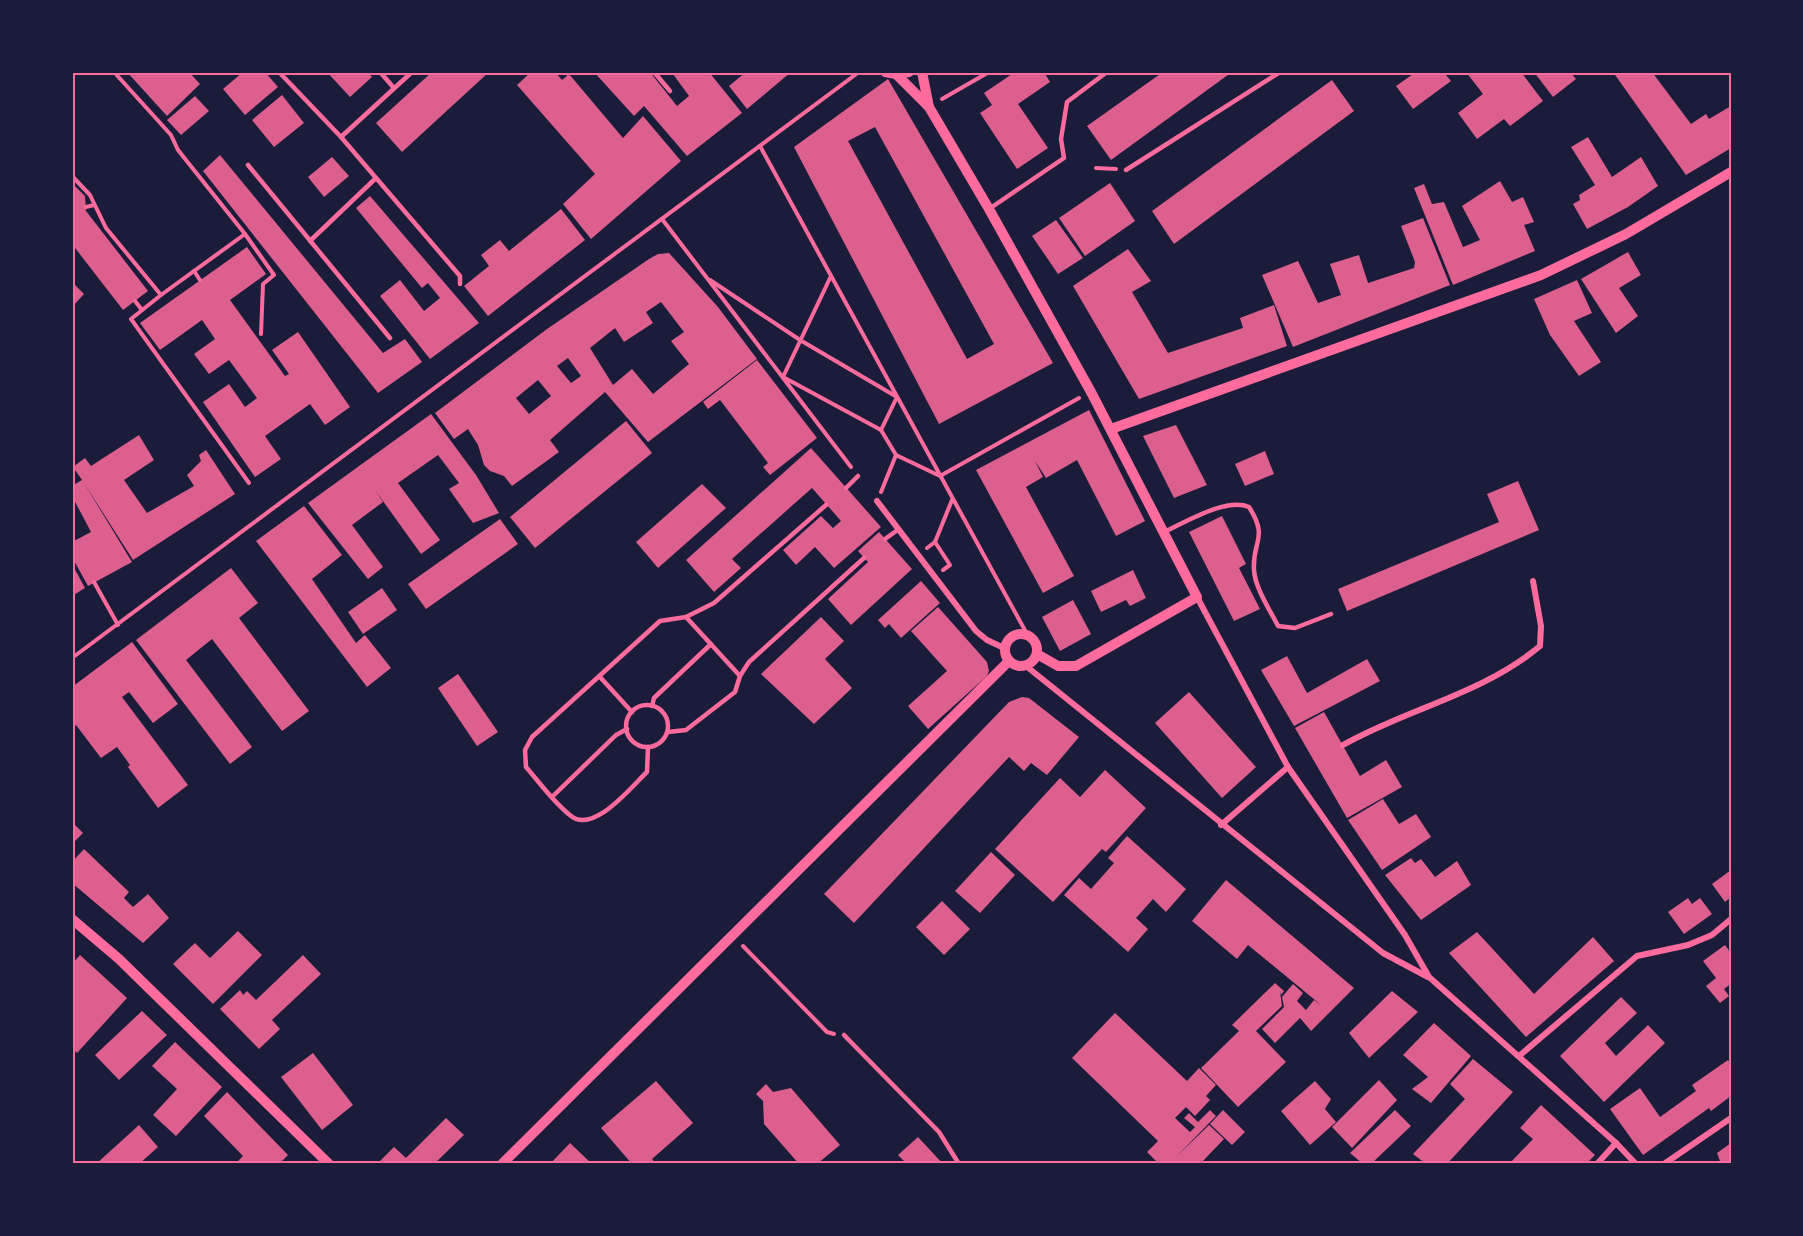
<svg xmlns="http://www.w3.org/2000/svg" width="1803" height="1236" viewBox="0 0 1803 1236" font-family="'Work Sans',sans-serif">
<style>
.building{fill:#dd5f8e;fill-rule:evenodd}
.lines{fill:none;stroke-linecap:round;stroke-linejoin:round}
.path{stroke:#ff6b9d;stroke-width:4}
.service{stroke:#ff6b9d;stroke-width:4.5}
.minor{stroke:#ff6b9d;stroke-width:6}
.tertiary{stroke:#ff6b9d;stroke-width:10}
.neatline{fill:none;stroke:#ff6b9d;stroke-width:2}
</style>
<rect width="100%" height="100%" fill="#1b1b3a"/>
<!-- building -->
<g class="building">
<path d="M127,72H189L200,84L167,116Z"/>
<path d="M243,72H265L278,87L245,115L223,89Z"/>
<path d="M327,72H368L372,77L350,97Z"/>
<path d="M432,72H489L402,152L376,123Z"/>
<path d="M531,72H555L562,80L567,76L564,72H571L569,74L623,138L643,116L681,161L591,239L563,204L595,174L517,85Z"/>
<path d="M594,72H650L677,106L689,96L673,74L709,72L742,113L687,156L644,106L634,116Z"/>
<path d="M746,72H791L747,109L729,86Z"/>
<path d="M1015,72H1044L1050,82L1018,104L1048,148L1017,169L980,113L992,105L984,93Z"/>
<path d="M1163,72H1232L1111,160L1087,126Z"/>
<path d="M1416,72H1450L1446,75L1451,81L1413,109L1396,86Z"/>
<path d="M1466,72H1521L1543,101L1510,126L1504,119L1477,139L1458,113L1483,94Z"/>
<path d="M1534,72H1570L1576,79L1553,97Z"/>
<path d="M1613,72H1652L1691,124L1706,114L1709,119L1731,106V148L1686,175Z"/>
<path d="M888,79L1053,363L939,424L794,147ZM875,127L994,344L967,359L848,141Z"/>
<path d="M1332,80L1354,111L1174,244L1152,211Z"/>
<path d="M282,95L304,123L274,147L252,120Z"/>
<path d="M195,96L209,111L181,135L167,120Z"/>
<path d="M1588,137L1612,177L1641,157L1658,186L1628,207L1587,229L1573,204L1580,200L1579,195L1595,185L1571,147Z"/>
<path d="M220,155L383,353L405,339L422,362L378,393L203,171Z"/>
<path d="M332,157L349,176L324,197L308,177Z"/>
<path d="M1500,181L1512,202L1523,197L1534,222L1524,225L1535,251L1453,285L1414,188L1424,184L1432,204L1444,202L1463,247L1480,240L1462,206Z"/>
<path d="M72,183L85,196L86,211L148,291L123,310L72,244Z"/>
<path d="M1110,183L1135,221L1085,256L1059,218Z"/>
<path d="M370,196L479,323L430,359L380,296L400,280L424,311L440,298L428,283L422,288L356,208Z"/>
<path d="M561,209L585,240L488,316L464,286L489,266L481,255L500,240L509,251Z"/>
<path d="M1423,218L1450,285L1293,347L1262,275L1298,261L1318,303L1341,295L1330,264L1359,255L1368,283L1414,268L1415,262L1401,226Z"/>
<path d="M1056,220L1083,258L1058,274L1032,236Z"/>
<path d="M247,247L266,274L230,300L285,376L289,374L272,350L298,332L350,407L325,425L310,404L265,436L281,459L255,477L203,402L229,384L245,407L257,398L229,360L209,374L194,354L215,339L202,320L160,350L140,323Z"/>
<path d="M1128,249L1151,281L1132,292L1168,353L1243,328L1240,318L1274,305L1287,346L1139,399L1073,286Z"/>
<path d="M1628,252L1641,275L1619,288L1638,316L1616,333L1581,279Z"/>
<path d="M669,253L718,307L757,359L648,442L605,392L550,440L559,452L512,486L504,476L490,471L484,465L478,445L468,429L454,439L435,413L547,329L649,259L658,254ZM661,302L684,332L671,341L689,364L653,394L632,369L613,385L590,348L615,328L624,342L653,323L646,312ZM568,358L581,376L571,383L557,366ZM538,380L551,396L529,414L516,398Z"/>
<path d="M1577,280L1592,313L1574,321L1601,362L1579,376L1550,335L1534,299Z"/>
<path d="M72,282L84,294L72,307Z"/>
<path d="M757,360L817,438L770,475L763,467L768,463L720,400L708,409L703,402Z"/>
<path d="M1089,410L1145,521L1116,536L1077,460L1046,478L1035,461L1043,477L1026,487L1074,576L1043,593L976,470Z"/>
<path d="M431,414L476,475L499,513L473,523L449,489L459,483L438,455L398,483L440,540L421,554L375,490L383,502L352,525L383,567L368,579L308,503Z"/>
<path d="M626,421L652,453L535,548L510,517Z"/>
<path d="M1176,425L1207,485L1174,498L1143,436Z"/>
<path d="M139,435L154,460L124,480L147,513L194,486L187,475L201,461L199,455L206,450L235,494L133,560L84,483L132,562L88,586L72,557V542L91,532L72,496V486L82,480L73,467L85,458L91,466Z"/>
<path d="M811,448L881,527L834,568L815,547L796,565L783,550L821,516L833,528L841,521L812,488L732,559L741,568L714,592L686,560Z"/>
<path d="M1265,451L1274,474L1245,486L1235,464Z"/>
<path d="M1518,481L1539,530L1347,611L1338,589L1499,522L1487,494Z"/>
<path d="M702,484L726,508L658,568L636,542Z"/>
<path d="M304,506L342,555L312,579L356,643L365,635L391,668L367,687L256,541Z"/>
<path d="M1222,516L1246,564L1239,568L1260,609L1234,621L1189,532Z"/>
<path d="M500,519L518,544L426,609L408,584Z"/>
<path d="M879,532L912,569L851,625L828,599L868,562L858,551Z"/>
<path d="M72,564L85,588L72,596Z"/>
<path d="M231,568L258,603L239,618L309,711L282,731L212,639L186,660L252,747L230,764L136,640Z"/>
<path d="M1133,570L1146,598L1130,606L1126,600L1101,612L1091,591Z"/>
<path d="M921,581L940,603L901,638L889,624L885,628L878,620Z"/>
<path d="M382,588L397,610L363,634L348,612Z"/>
<path d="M1073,600L1091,634L1060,651L1042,617Z"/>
<path d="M938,607L987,662L989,671L987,676L928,729L908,706L947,671L911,631Z"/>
<path d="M821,617L844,641L825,659L852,688L814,724L761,674Z"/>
<path d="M132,642L178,704L153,723L129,692L122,697L188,785L158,808L128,767L130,765L117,747L101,758L76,725L72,728V687Z"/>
<path d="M1287,656L1307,693L1367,659L1380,681L1294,726L1261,670Z"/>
<path d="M458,674L498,732L477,746L438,688Z"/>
<path d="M1189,692L1256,767L1222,798L1155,723Z"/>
<path d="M1022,697L1029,698L1079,737L1047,775L1031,763L1024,771L1009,757L854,923L824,894L1009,702Z"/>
<path d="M1324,712L1360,776L1386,760L1402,787L1347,818L1295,728Z"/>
<path d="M1105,770L1146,808L1106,852L1102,849L1053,902L995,849L1060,778L1080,797Z"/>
<path d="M1383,799L1399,824L1416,814L1431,837L1382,870L1348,820Z"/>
<path d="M72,822L83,833L72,844Z"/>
<path d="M1127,836L1186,889L1166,912L1153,899L1136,918L1148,929L1128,952L1064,895L1079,878L1091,889L1114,863L1108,858Z"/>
<path d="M84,849L129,892L124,898L133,907L148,894L169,918L143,943L72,883V862Z"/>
<path d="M991,852L1015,875L980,913L955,891Z"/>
<path d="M1411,858L1415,863L1421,859L1435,877L1457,861L1471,885L1421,920L1385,875Z"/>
<path d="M1731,870V897L1725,902L1712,884Z"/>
<path d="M1226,880L1354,988L1311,1031L1300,1018L1275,1043L1262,1029L1284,1007L1282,997L1293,984L1303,993L1297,1001L1306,1010L1314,1000L1321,1005L1248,945L1237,959L1192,921Z"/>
<path d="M1688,898L1692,904L1700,898L1712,914L1684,934L1668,912Z"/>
<path d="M942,901L970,929L944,955L916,927Z"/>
<path d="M238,931L262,955L213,1004L173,964L195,943L210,958Z"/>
<path d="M1477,932L1534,994L1593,937L1614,961L1526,1037L1449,953Z"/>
<path d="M1725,945L1731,953V984L1724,989L1729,996L1720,1003L1706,986L1716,978L1703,961Z"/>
<path d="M80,955L127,998L77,1053L72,1048V964Z"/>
<path d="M303,955L321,974L272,1020L280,1029L259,1049L220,1009L240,990L243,995L247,991L256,1000Z"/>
<path d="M1275,983L1284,991L1281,995L1280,991L1282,1006L1256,1031L1286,1062L1238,1107L1201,1068L1239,1031L1232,1025Z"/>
<path d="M1392,991L1418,1012L1369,1058L1349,1033Z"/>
<path d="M1621,997L1637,1013L1605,1043L1616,1056L1648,1025L1665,1043L1604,1102L1560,1056Z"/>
<path d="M142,1011L167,1035L119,1080L95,1055Z"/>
<path d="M1115,1013L1187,1081L1199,1068L1216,1085L1206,1096L1210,1100L1195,1116L1186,1107L1175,1118L1190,1132L1195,1127L1184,1118L1189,1113L1198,1122L1210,1110L1216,1116L1177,1156L1209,1125L1224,1139L1200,1164H1159L1147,1152L1158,1141L1072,1058Z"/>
<path d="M1434,1023L1471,1056L1431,1103L1412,1089L1428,1077L1403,1055Z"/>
<path d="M175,1042L222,1087L176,1136L153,1115L177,1089L152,1066Z"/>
<path d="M313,1053L353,1105L322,1130L281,1077Z"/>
<path d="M1473,1059L1513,1092L1447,1164H1426L1413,1154L1465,1099L1450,1084Z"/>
<path d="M1728,1060L1731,1064V1096L1711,1111L1709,1108L1643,1155L1610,1109L1640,1088L1660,1117L1696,1091L1692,1085Z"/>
<path d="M1379,1080L1397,1100L1352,1148L1332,1127Z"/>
<path d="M656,1081L693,1123L652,1159L656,1164H632L601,1128Z"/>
<path d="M1315,1081L1331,1099L1325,1109L1336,1122L1310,1145L1281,1111Z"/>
<path d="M766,1084L773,1092L791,1088L840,1145L817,1164H799L764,1124L763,1101L756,1094Z"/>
<path d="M227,1092L288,1155L279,1164H235L243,1156L204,1116Z"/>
<path d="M1541,1105L1595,1155L1586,1164H1509L1533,1139L1520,1128Z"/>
<path d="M1223,1110L1245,1132L1232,1145L1210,1124Z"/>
<path d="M1395,1110L1411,1126L1371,1164H1363L1350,1153Z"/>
<path d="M446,1118L464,1135L434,1164H377L394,1147L406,1158Z"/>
<path d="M139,1125L158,1147L139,1164H96Z"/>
<path d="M918,1137L943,1164H907L898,1155Z"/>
<path d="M570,1143L592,1164H550Z"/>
<path d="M1731,1143V1164H1721L1717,1153Z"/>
</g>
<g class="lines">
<!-- path -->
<g class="path">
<path d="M114,72L171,135L178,150L245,234L161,295"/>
<path d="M942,99L989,72"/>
<path d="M760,146L1027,634"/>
<path d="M1096,168L1116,169"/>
<path d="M72,176L90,195L106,228L161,295L131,319L249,483"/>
<path d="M86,207L94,205"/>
<path d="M662,219L851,467"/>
<path d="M245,234L274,275L263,284L261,334"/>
<path d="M194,271L200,280"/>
<path d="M831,276L783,377L881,430"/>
<path d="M710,280L800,340L897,397L881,430L896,455"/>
<path d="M135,301L142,310"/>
<path d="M881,492L896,455L940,476L1079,398"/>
<path d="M935,542L950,565L943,570"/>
<path d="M927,548L935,542L952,500"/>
<path d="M94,582L118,625"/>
<path d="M72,658L859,72"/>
<path d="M743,946L827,1032L834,1034"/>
</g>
<!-- service -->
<g class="service">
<path d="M279,72L341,137L460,276V284"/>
<path d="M380,72L394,88"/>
<path d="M654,72L670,91"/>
<path d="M341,137L412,72"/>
<path d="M248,165L390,338"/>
<path d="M1126,170L1280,72"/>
<path d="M989,209L1064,158L1061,139L1067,102L1107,72"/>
<path d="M310,241L376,178"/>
<path d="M846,488L858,476"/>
<path d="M1164,532C1186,522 1227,497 1249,507C1269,538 1252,541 1254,570C1255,588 1270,610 1278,626L1295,628L1331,614"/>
<path d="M885,539L899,529"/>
<path d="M686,617L740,676"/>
<path d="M600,677L632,712"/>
<circle cx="647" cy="726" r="21"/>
<path d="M652,706L654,698L711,644"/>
<path d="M668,732L686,730L735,692L740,676L749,662L864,558"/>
<path d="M648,747L647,772C631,787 594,834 571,816C554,803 540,783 526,767L525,750L532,737L660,621L686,617L714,603L826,505"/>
<path d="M553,796L616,735L627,729"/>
<path d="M844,1035L939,1132L959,1164"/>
</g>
<!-- minor -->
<g class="minor">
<path d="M877,501L976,631L987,640L1004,648"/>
<path d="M1197,597L1288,767L1405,935L1429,977L1616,1143L1636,1164"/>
<path d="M1026,666L1383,953L1428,977"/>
<path d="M1343,745C1406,709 1483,694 1540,646L1541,626L1533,581"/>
<path d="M1221,825L1288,767"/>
<path d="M1519,1056L1637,956L1688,945L1712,935L1731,919"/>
<path d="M1597,1164L1616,1143"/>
<path d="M1664,1164L1731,1118"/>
</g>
<!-- tertiary -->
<g class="tertiary">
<path d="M885,72L896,74L909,72"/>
<path d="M922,72L929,107"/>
<path d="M896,74L929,107L989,209L1091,392L1197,597L1076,666H1058L1037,654"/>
<path d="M1111,429L1541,275L1626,234L1731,172"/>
<circle cx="1021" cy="650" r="16"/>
<path d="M72,919L119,959L329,1164"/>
<path d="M502,1164L1009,661"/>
</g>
</g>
<!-- border -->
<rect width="1803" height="1236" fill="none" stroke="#1b1b3a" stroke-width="147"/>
<rect x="74" y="74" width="1656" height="1088" class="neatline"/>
</svg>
